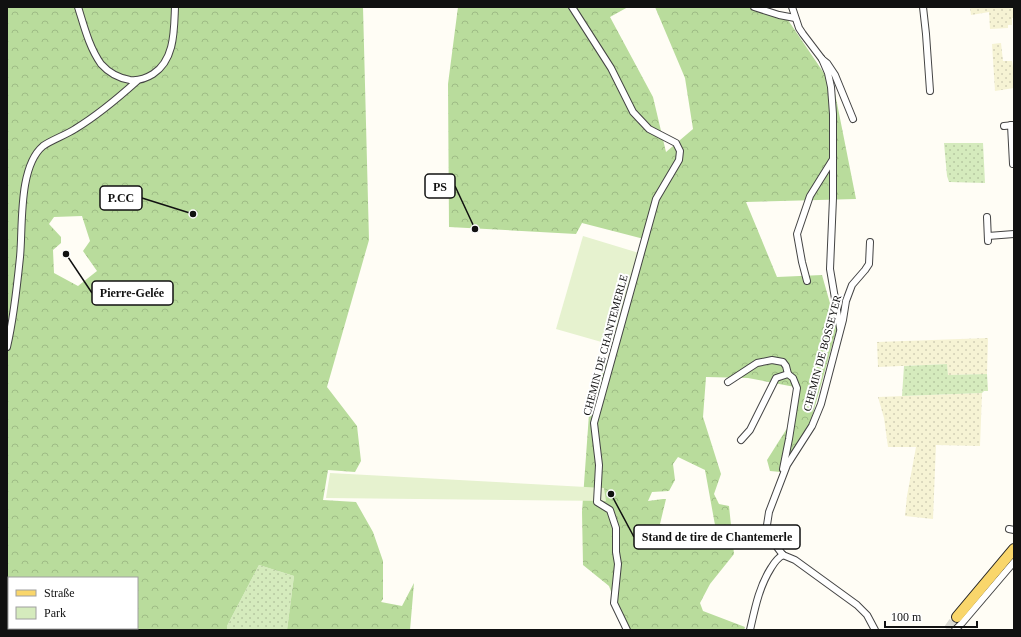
<svg xmlns="http://www.w3.org/2000/svg" width="1021" height="637" viewBox="0 0 1021 637" font-family="Georgia,serif">
<style>
.farmland{fill:url(#farmland-dots)}
.green{fill:url(#green-dots)}
.forest{fill:url(#forest-crowns);fill-rule:evenodd}
.pitch{fill:#e6f2cf}
.lines{fill:none;stroke-linecap:round;stroke-linejoin:round}
.primary-tunnel{stroke:#dbdad3;stroke-width:10;stroke-dasharray:10 5;stroke-linecap:butt}
.street-casing{stroke:#444;stroke-width:8}
.primary-casing{stroke:#222;stroke-width:12}
.street{stroke:#fff;stroke-width:6}
.primary{stroke:#f9d66b;stroke-width:10}
.labels{text-anchor:middle;dominant-baseline:central;stroke-width:4;stroke-linejoin:round;paint-order:stroke}
.street-label{font-size:11px;fill:#111;stroke:#fff}
.leader{fill:none;stroke:#111;stroke-width:1.5}
.callout-dot{fill:#111;stroke:#fff;stroke-width:1.5}
.callout{fill:#fff;stroke:#111;stroke-width:1.5}
.callout-label{font-size:12px;text-anchor:middle;font-weight:bold;fill:#111}
</style>
<defs>
<pattern id="farmland-dots" width="8" height="8" patternUnits="userSpaceOnUse"><rect width="8" height="8" fill="#f6f3d4"/><path d="M2 2h.1M6 6h.1" fill="none" stroke="#d2cfb5" stroke-width="1.8" stroke-linecap="round"/></pattern>
<pattern id="green-dots" width="8" height="8" patternUnits="userSpaceOnUse"><rect width="8" height="8" fill="#d5ebbd"/><path d="M2 2h.1M6 6h.1" fill="none" stroke="#b6c8a1" stroke-width="1.8" stroke-linecap="round"/></pattern>
<pattern id="forest-crowns" width="20" height="18" patternUnits="userSpaceOnUse"><rect width="20" height="18" fill="#b9dc9c"/><path d="M2 6a3 3 0 1 1 6 0M12 15a3 3 0 1 1 6 0" fill="none" stroke="#9ebc85"/></pattern>
</defs>
<rect width="100%" height="100%" fill="#fffdf5"/>
<!-- farmland -->
<g class="farmland">
<path d="M970,7H1014V18H1012V25H1008V28L990,29L989,12L971,15Z"/>
<path d="M1001,43L1003,61H1012L1014,74V88L995,91L992,44Z"/>
<path d="M988,338L987,374L948,375L947,364L878,367L877,342Z"/>
<path d="M982,393L980,446L936,445L933,519L905,516L907,496L916,447H888L884,418L878,397Z"/>
</g>
<!-- green -->
<g class="green">
<path d="M944,143H983L985,183L949,182L947,176Z"/>
<path d="M947,364L948,375L987,374L988,391H984L982,393L902,396L904,366Z"/>
<path d="M259,565L294,576L287,630H227V626Z"/>
</g>
<!-- forest -->
<g class="forest">
<path d="M7,7H363L369,240L327,387L357,426L361,461L355,472L328,470L323,500L356,502L373,532L383,561V599L381,602L402,606L414,583L410,630H287L294,576L259,565L227,626V630H7ZM82,216L90,241L83,251L97,271L78,286L54,273L53,250L61,243V237L49,224L54,217ZM9,578H137V628H9Z"/>
<path d="M458,7H628L610,17L653,97L666,152L693,129L685,78L655,7H748L760,12L788,20L834,88L856,199L746,202L777,277L822,275L837,328L810,424L781,472L770,471L767,460L791,422L795,387L748,378L706,377L703,417L721,474L714,494L719,504L729,506L734,554L710,584L700,603L703,611L745,627L744,630H625L609,586L583,565L582,512L590,400L614,346L644,239L582,223L576,234L449,227L448,84ZM678,457L705,470L717,536L711,537L707,532H685L660,524L666,499H663L648,501L652,492L669,491L675,480L673,464Z"/>
</g>
<!-- pitch -->
<g class="pitch">
<path d="M583,236L639,253L612,345L556,329Z"/>
<path d="M330,473L604,488L606,501L326,498Z"/>
</g>
<g class="lines">
<!-- primary-tunnel -->
<path class="primary-tunnel" d="M948,630L957,617"/>
<defs>
<g id="street">
<path d="M78,7C84,26 89,47 101,64C109,73 118,78 130,80C139,81 145,79 153,74C175,60 174,30 175,7"/>
<path d="M572,7L611,68L633,112L649,129L676,143L680,151L679,160L656,199L594,423L599,465L597,502L610,510L616,528V552L618,564L614,603L627,630"/>
<path d="M754,7L779,15L795,18"/>
<path d="M792,7L799,28L803,34L822,59L827,63L835,75L853,119"/>
<path d="M923,7L926,34L930,91"/>
<path d="M822,59L828,73L831,87L833,114V198L830,269L840,328"/>
<path d="M1011,125L1013,164"/>
<path d="M1004,126L1014,125"/>
<path d="M987,217L988,241"/>
<path d="M988,236L1014,234"/>
<path d="M807,281L802,262L797,234L810,196L833,159"/>
<path d="M7,347C14,317 17,287 20,257C23,227 18,167 43,146C51,140 66,135 75,129C98,115 117,99 137,81"/>
<path d="M728,382L757,363L772,360L783,362L786,366L788,374"/>
<path d="M741,440L750,430L776,378L788,374L793,378L797,388L789,439L783,469"/>
<path d="M1009,529L1014,530"/>
<path d="M783,555L770,538L767,525L769,512L787,465L812,426L821,404L843,320L846,301L852,285L865,270L869,264L870,242"/>
<path d="M783,555L795,560L857,605L867,615L875,630"/>
<path d="M750,630C755,608 759,587 771,568C774,563 777,558 783,555"/>
<path d="M955,630L962,623L1014,562"/>
</g>
<path id="primary" d="M957,617L1014,549"/>
</defs>
<!-- street casing -->
<use href="#street" class="street-casing"/>
<!-- primary casing -->
<use href="#primary" class="primary-casing"/>
<!-- street -->
<use href="#street" class="street"/>
<!-- primary -->
<use href="#primary" class="primary"/>
</g>
<g class="labels">
<!-- street labels -->
<g class="street-label">
<text transform="translate(605 345) rotate(-75)">CHEMIN DE CHANTEMERLE</text>
<text transform="translate(822 353) rotate(-75)">CHEMIN DE BOSSEYER</text>
</g>
</g>
<!-- callouts -->
<path class="leader" d="M475 229L455 186M193 214L142 198M66 254L92 293M611 494L634 537"/>
<g class="callout-dot">
<circle cx="475" cy="229" r="4"/>
<circle cx="193" cy="214" r="4"/>
<circle cx="66" cy="254" r="4"/>
<circle cx="611" cy="494" r="4"/>
</g>
<g class="callout">
<rect x="425" y="174" width="30" height="24" rx="4"/>
<rect x="100" y="186" width="42" height="24" rx="4"/>
<rect x="92" y="281" width="81" height="24" rx="4"/>
<rect x="634" y="525" width="166" height="24" rx="4"/>
</g>
<g class="callout-label">
<text x="440" y="191">PS</text>
<text x="121" y="202">P.CC</text>
<text x="132" y="297">Pierre-Gelée</text>
<text x="717" y="541">Stand de tire de Chantemerle</text>
</g>
<!-- border -->
<rect width="1021" height="637" fill="none" stroke="#111111" stroke-width="16"/>
<!-- legend -->
<rect x="8" y="577" width="130" height="52" fill="#ffffff" stroke="#a0a0a0"/>
<rect x="16" y="590" width="20" height="6" fill="#f9d66b" stroke="#a0a0a0"/>
<text x="44" y="597" font-size="12" fill="#111111">Straße</text>
<rect x="16" y="607" width="20" height="12" fill="#d5ebbd" stroke="#a0a0a0"/>
<text x="44" y="617" font-size="12" fill="#111111">Park</text>
<!-- scale -->
<path d="M885 621v6h92v-6" fill="none" stroke="#111111" stroke-width="2"/>
<text x="891" y="621" font-size="12" fill="#111111" stroke="#ffffff" stroke-width="3" paint-order="stroke">100 m</text>
</svg>
